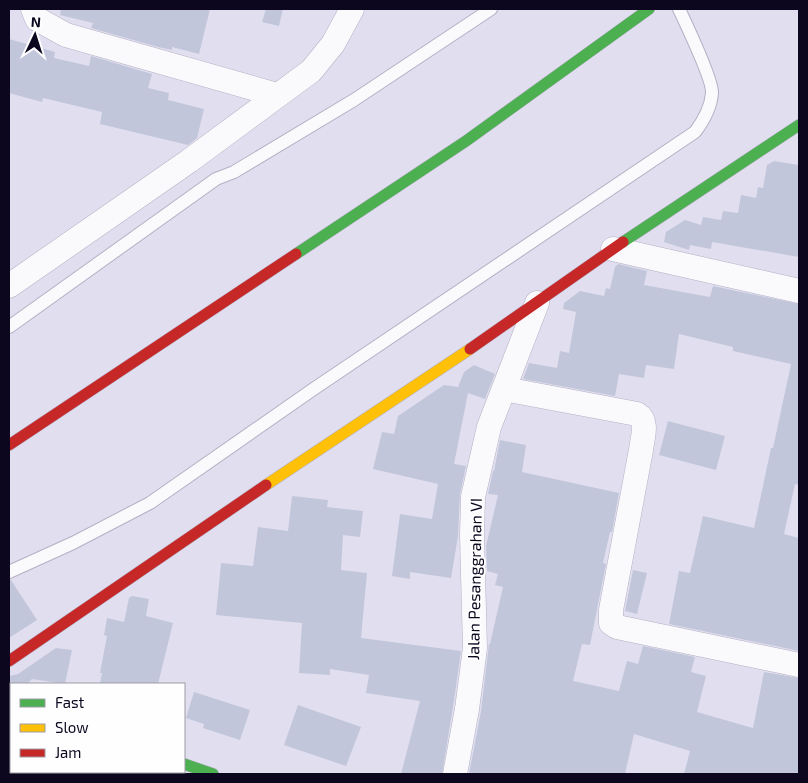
<svg xmlns="http://www.w3.org/2000/svg" width="808" height="783" viewBox="0 0 808 783" font-family="'Exo 2',sans-serif">
<style>
.building{fill:#c2c6da}
.lines{fill:none;stroke-linecap:round;stroke-linejoin:round}
.lane-casing{stroke:#b3b0c4;stroke-width:14}
.street-casing{stroke:#b3b0c4;stroke-width:25}
.fast-casing{stroke:#b3b0c4;stroke-width:12}
.slow-casing{stroke:#b3b0c4;stroke-width:12}
.jam-casing{stroke:#b3b0c4;stroke-width:12}
.lane{stroke:#fafafd;stroke-width:12}
.street{stroke:#fafafd;stroke-width:24}
.fast{stroke:#4caf50;stroke-width:11}
.slow{stroke:#ffc107;stroke-width:11}
.jam{stroke:#c62828;stroke-width:11}
.labels{text-anchor:middle;dominant-baseline:central;stroke-width:4;stroke-linejoin:round;paint-order:stroke}
.street-label{font-size:16px;fill:#0c071f;stroke:#fefefe}
</style>
<rect width="100%" height="100%" fill="#e1dfef"/>
<!-- building -->
<g class="building">
<path d="M61,9H210L199,54L172,47V50L158,47L91,28L93,23L60,15Z"/>
<path d="M266,9H283L279,26L262,22Z"/>
<path d="M9,39L55,52L54,58L89,66L91,56L152,74L148,88L169,93L168,100L204,109L197,138L188,145L100,124L102,112L43,98L42,102L9,93Z"/>
<path d="M774,161L799,165V257L712,242L711,249L690,245L689,250L664,242L666,232L685,220L701,225L703,217L721,220L723,211L738,213L741,195L756,198L758,187L763,188L767,165Z"/>
<path d="M618,264L647,271L644,285L710,297L713,286L799,304V485L795,484L784,534L799,538V651L669,624L679,571L690,573L703,516L754,528L771,448H773L791,364L733,351V347L679,334L674,369L646,365L644,378L619,374L615,396L523,379L529,363L557,368L560,351L569,353L576,312L563,309L564,303L580,291L604,296L606,288L610,289L615,267Z"/>
<path d="M474,365L495,374L485,399L468,393L454,464L466,466L460,494L458,536L451,578L410,572V579L392,576L400,514L432,519L438,484L373,469L382,432L394,434L398,416L444,385L458,387L464,372Z"/>
<path d="M668,421L725,436L716,470L659,455Z"/>
<path d="M500,440L526,445L522,472L619,493L612,532H610L603,563L606,564L590,645L582,644L573,681L619,691L627,661L638,664L643,646L695,657L691,672L706,676L697,712L753,728L764,672L799,678V774H684L690,751L634,734L625,774H469L481,711L489,644H490L503,587L495,585L498,574L487,571L486,546L498,495L488,494L493,471H494Z"/>
<path d="M292,496L328,500L327,507L363,511L360,537L343,535L341,570L367,573L361,638L461,651L453,707L442,774H401L420,701L366,693L369,675L330,669V675L299,673L302,623L216,615L221,563L253,566L258,527L288,531Z"/>
<path d="M633,570L647,573L637,614L625,611Z"/>
<path d="M9,580H11L37,620L9,638Z"/>
<path d="M132,596L149,599L146,616L173,623L158,684H100L102,673H100L107,636L104,635L107,618L124,622L129,598Z"/>
<path d="M56,648L72,650L65,684L32,679L27,684H9V676L18,674Z"/>
<path d="M194,692L250,710L240,740L203,728L204,724L186,718Z"/>
<path d="M298,705L361,727L346,766L284,745Z"/>
</g>
<g class="lines">
<defs>
<g id="lane">
<path d="M9,327L216,179L234,172L354,100L491,9"/>
<path d="M9,572L73,543L150,503L315,388L695,132C704,120 711,108 712,93C713,80 686,24 679,9"/>
</g>
<g id="street">
<path d="M33,9L37,19L66,35L277,95"/>
<path d="M613,249L799,291"/>
<path d="M9,286L189,161L311,71L333,44L352,9"/>
<path d="M504,389L637,414C649,421 642,439 641,450L611,610V623L617,627L799,665"/>
<path d="M455,774L467,709L475,648L472,536L473,497L489,427L537,303"/>
</g>
<g id="fast">
<path d="M623,242L799,125"/>
<path d="M296,254L466,141L649,9"/>
<path d="M184,764L213,774"/>
</g>
<g id="slow">
<path d="M266,485L470,349"/>
<path d="M9,701L11,702"/>
</g>
<g id="jam">
<path d="M470,349L623,242"/>
<path d="M9,445L296,254"/>
<path d="M9,661L266,485"/>
</g>
</defs>
<!-- lane casing -->
<use href="#lane" class="lane-casing"/>
<!-- street casing -->
<use href="#street" class="street-casing"/>
<!-- fast casing -->
<use href="#fast" class="fast-casing"/>
<!-- slow casing -->
<use href="#slow" class="slow-casing"/>
<!-- jam casing -->
<use href="#jam" class="jam-casing"/>
<!-- lane -->
<use href="#lane" class="lane"/>
<!-- street -->
<use href="#street" class="street"/>
<!-- fast -->
<use href="#fast" class="fast"/>
<!-- slow -->
<use href="#slow" class="slow"/>
<!-- jam -->
<use href="#jam" class="jam"/>
</g>
<g class="labels">
<!-- street labels -->
<g class="street-label">
<text transform="translate(474 579) rotate(-89)">Jalan Pesanggrahan VI</text>
</g>
</g>
<!-- border -->
<rect width="808" height="783" fill="none" stroke="#0c071f" stroke-width="20"/>
<!-- legend -->
<rect x="10" y="683" width="175" height="90" fill="#fefefe" stroke="#9d9ba5"/>
<rect x="20" y="699" width="25" height="8" fill="#4caf50" stroke="#9d9ba5"/>
<text x="55" y="708" font-size="15" fill="#0c071f">Fast</text>
<rect x="20" y="724" width="25" height="8" fill="#ffc107" stroke="#9d9ba5"/>
<text x="55" y="733" font-size="15" fill="#0c071f">Slow</text>
<rect x="20" y="749" width="25" height="8" fill="#c62828" stroke="#9d9ba5"/>
<text x="55" y="758" font-size="15" fill="#0c071f">Jam</text>
<!-- north arrow -->
<g transform="translate(35 35) rotate(4)" stroke="#fefefe" stroke-width="4" paint-order="stroke">
<path d="M0-4L9 19L0 12L-9 19Z" fill="#0c071f"/>
<text y="-8" font-size="14" font-weight="bold" text-anchor="middle" fill="#0c071f">N</text>
</g>
</svg>
